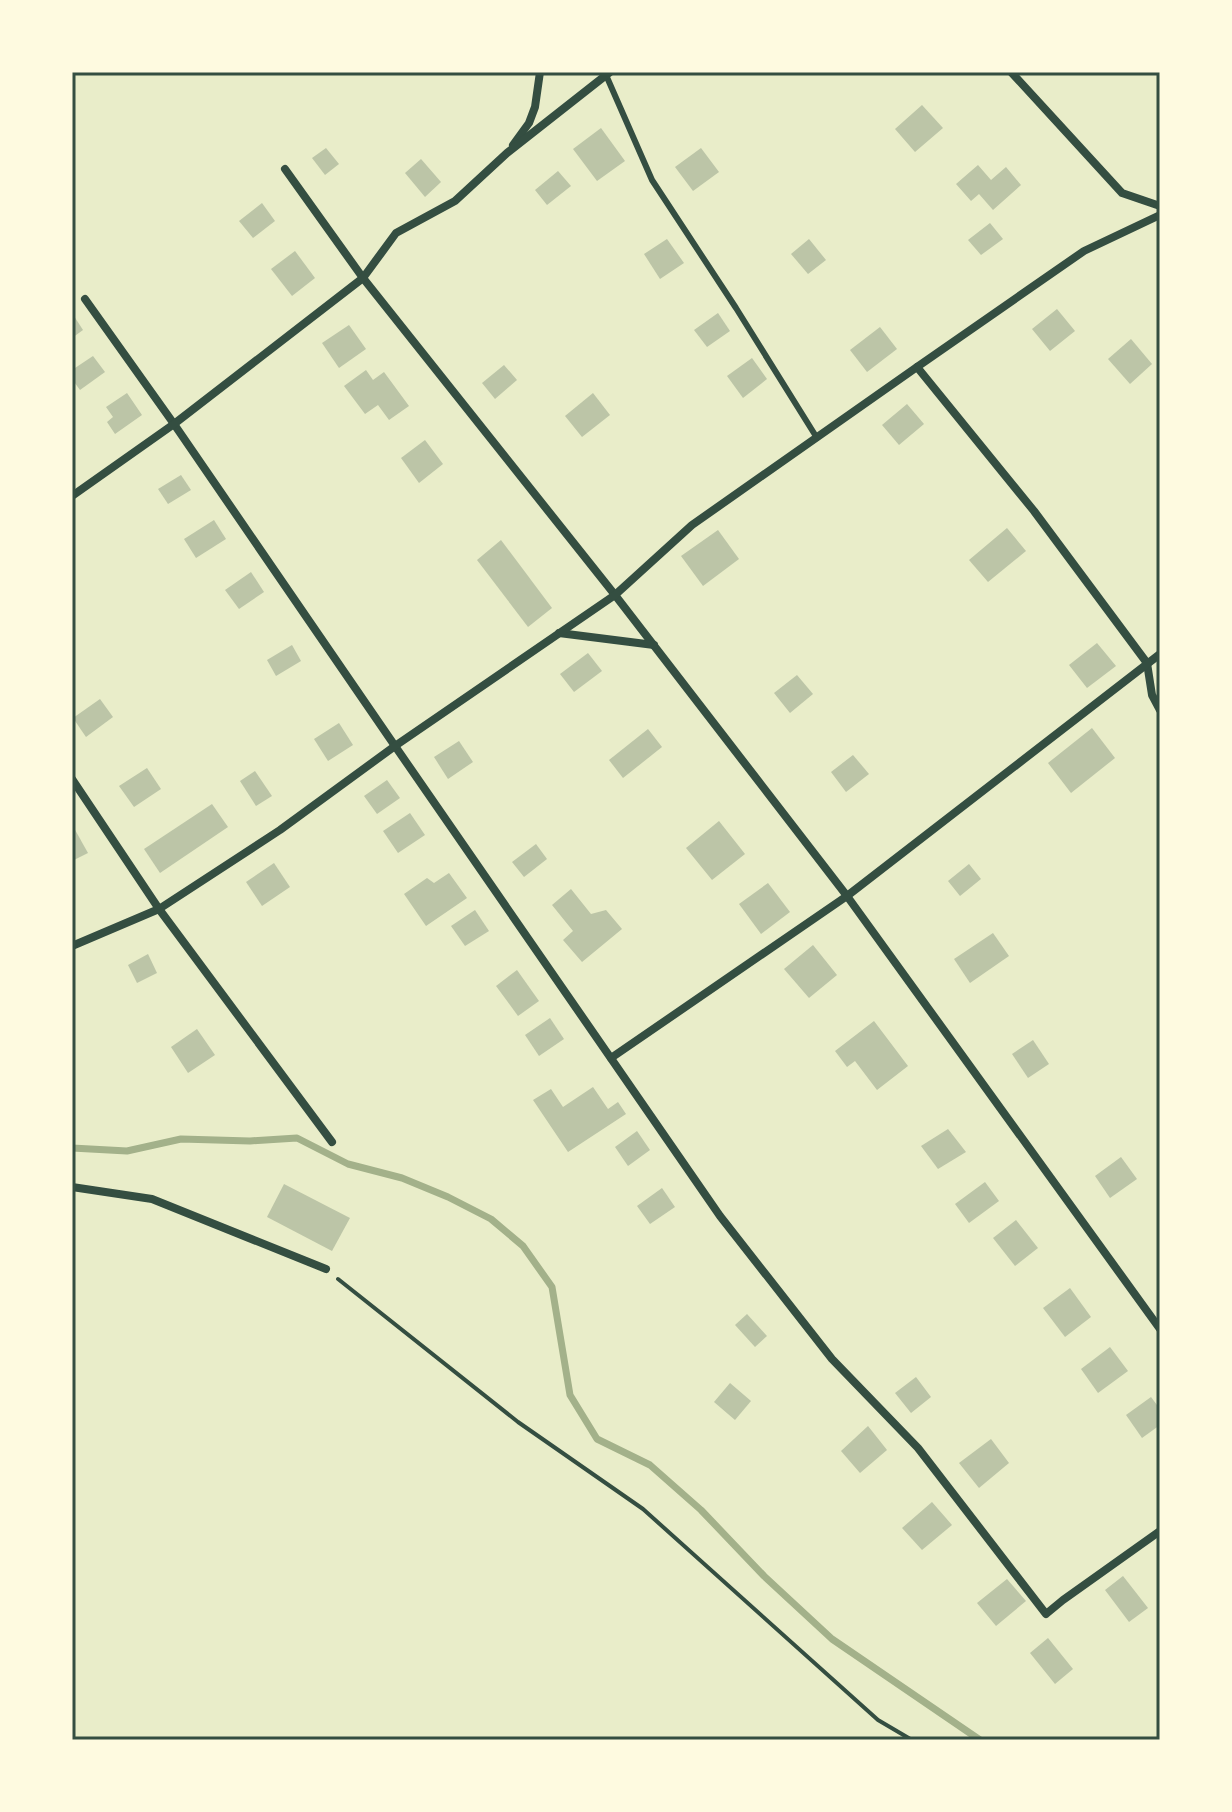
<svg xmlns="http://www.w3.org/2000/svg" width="1232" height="1812" viewBox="0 0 1232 1812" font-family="Commissioner,sans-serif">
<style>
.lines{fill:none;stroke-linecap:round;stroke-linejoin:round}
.stream{stroke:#a3b18a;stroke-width:7}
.building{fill:#bcc5a7}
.path{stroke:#344e41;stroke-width:4}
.service{stroke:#344e41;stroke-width:6}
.minor{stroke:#344e41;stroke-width:8}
.neatline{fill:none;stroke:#344e41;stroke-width:3}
</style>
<rect width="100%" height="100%" fill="#e9edc9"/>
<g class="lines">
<!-- stream -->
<path class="stream" d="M72,1148L127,1151L181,1139L250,1141L297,1138L348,1164L402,1178L448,1197L491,1219L523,1246L552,1287L570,1395L597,1439L650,1465L701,1510L764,1576L832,1639L980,1740"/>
</g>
<!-- building -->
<g class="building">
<path d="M922,105L943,128L915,152L895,129Z"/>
<path d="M601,128L625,161L597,181L573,149Z"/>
<path d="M326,148L339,164L325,175L312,158Z"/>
<path d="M701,148L719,172L693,191L675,167Z"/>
<path d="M421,159L441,182L425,197L405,173Z"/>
<path d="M978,165L991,180L1006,167L1021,185L993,210L979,194L971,201L956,184Z"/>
<path d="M558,171L571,186L547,205L535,190Z"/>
<path d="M262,203L275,221L253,238L239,221Z"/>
<path d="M990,223L1003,239L981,255L968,240Z"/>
<path d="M667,239L684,263L660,279L644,254Z"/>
<path d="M809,239L826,260L808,274L791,254Z"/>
<path d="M295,251L315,278L292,296L271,269Z"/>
<path d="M1057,309L1075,331L1050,351L1032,329Z"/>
<path d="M72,313L83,330L72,338Z"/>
<path d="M718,313L730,331L707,347L694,330Z"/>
<path d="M349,325L366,349L339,368L322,343Z"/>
<path d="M880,327L897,349L867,372L850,350Z"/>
<path d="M1131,339L1152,364L1130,384L1108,359Z"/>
<path d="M93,356L105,372L80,390L72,379V370Z"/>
<path d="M752,358L767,379L743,398L727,376Z"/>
<path d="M504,365L517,380L495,399L482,383Z"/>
<path d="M366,370L373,380L384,372L409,406L389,420L378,405L365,414L344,386Z"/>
<path d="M127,393L142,415L115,434L107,422L113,417L106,407Z"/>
<path d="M593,393L610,415L582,437L565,416Z"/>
<path d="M907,404L924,424L899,445L882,425Z"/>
<path d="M425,440L443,464L419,483L401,458Z"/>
<path d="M181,475L191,490L168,504L158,489Z"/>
<path d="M214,520L226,539L196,558L184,539Z"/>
<path d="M1007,528L1026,551L988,582L969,560Z"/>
<path d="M718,530L739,559L703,586L681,556Z"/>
<path d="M501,540L552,608L528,627L477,560Z"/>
<path d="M251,572L264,592L239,609L225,590Z"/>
<path d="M1097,643L1116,666L1087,688L1069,665Z"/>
<path d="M292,645L301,661L276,676L267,660Z"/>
<path d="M588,653L602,671L574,692L560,674Z"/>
<path d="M797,675L813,694L790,713L774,693Z"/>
<path d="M100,699L113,717L86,737L73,718Z"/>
<path d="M339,723L353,745L328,761L314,739Z"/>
<path d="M1092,728L1115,758L1071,793L1048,763Z"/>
<path d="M648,729L662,747L623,778L609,760Z"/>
<path d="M459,741L473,762L448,779L434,757Z"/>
<path d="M853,755L869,774L846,792L831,772Z"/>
<path d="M147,768L161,789L134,807L119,786Z"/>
<path d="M255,771L272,796L256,806L240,781Z"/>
<path d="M387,780L400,798L377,814L364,796Z"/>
<path d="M212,804L228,827L160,873L144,849Z"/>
<path d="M410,813L425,835L398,853L383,831Z"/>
<path d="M719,821L745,854L712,880L686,848Z"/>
<path d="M74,828L88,853L72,861V829Z"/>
<path d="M536,844L547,859L524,877L512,862Z"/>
<path d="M274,863L290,887L262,906L246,882Z"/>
<path d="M969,864L981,879L960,896L948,881Z"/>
<path d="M449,873L467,898L426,926L404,894L427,878L434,883Z"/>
<path d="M768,883L790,912L761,934L739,904Z"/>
<path d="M571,889L591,914L606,910L622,929L582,962L563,940L573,931L552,905Z"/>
<path d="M475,910L489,931L465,946L451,926Z"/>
<path d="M993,933L1009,956L970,983L954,959Z"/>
<path d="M813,945L837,975L809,998L784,969Z"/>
<path d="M148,954L157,973L137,983L128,965Z"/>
<path d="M517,970L539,1001L518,1016L496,986Z"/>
<path d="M550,1018L564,1039L539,1056L525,1035Z"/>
<path d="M874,1021L908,1066L877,1090L855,1061L847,1067L835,1051Z"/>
<path d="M197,1029L215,1055L188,1073L171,1047Z"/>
<path d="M1033,1040L1049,1064L1028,1078L1012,1054Z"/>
<path d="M593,1087L608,1109L618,1102L626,1114L568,1152L533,1100L551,1089L563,1107Z"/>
<path d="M948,1129L966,1152L938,1169L921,1146Z"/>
<path d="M637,1131L650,1150L628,1166L615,1147Z"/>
<path d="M1121,1157L1137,1179L1110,1198L1095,1176Z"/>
<path d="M985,1182L999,1201L969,1223L955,1204Z"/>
<path d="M284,1184L350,1218L332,1251L267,1217Z"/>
<path d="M662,1188L675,1207L650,1224L637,1206Z"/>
<path d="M1016,1220L1038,1248L1015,1266L993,1238Z"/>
<path d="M1070,1288L1091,1317L1065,1337L1043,1308Z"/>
<path d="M747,1314L767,1336L755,1347L735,1325Z"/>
<path d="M1110,1347L1128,1371L1098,1393L1081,1369Z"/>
<path d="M916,1377L931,1397L911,1413L895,1393Z"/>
<path d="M730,1383L751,1401L735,1420L714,1402Z"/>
<path d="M1151,1397L1160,1409V1425L1142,1438L1126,1415Z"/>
<path d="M868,1426L887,1450L860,1473L841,1451Z"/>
<path d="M991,1439L1009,1463L979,1488L959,1463Z"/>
<path d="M932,1502L952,1525L922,1550L902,1528Z"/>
<path d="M1123,1576L1148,1608L1129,1622L1105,1590Z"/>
<path d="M1007,1579L1026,1601L996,1626L977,1603Z"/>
<path d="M1048,1638L1073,1669L1055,1684L1030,1653Z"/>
</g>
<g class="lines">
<!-- path -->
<path class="path" d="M338,1279L518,1422L643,1509L878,1720L912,1740"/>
<!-- service -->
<path class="service" d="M606,75L652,180L736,308L817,438"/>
<!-- minor -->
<g class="minor">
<path d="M1011,72L1122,193L1160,206"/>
<path d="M513,145L529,123L535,107L540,72"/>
<path d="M285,169L363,278L615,595L847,896L1160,1329"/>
<path d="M85,299L174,424L395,746L720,1216L832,1359L918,1448L1046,1614L1063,1600L1160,1531"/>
<path d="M917,367L1034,511L1147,663L1152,695L1160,710"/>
<path d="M72,496L174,424L363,278L396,233L455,201L507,153L610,72"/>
<path d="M559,633L654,645"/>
<path d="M72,779L159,909L332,1142"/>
<path d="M72,946L159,909L280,830L395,746L615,595L692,525L917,367L1084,251L1160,215"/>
<path d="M611,1058L847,896L1160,654"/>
<path d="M72,1187L152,1199L326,1269"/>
</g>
</g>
<!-- border -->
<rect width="1232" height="1812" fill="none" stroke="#fefae0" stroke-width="148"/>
<rect x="74" y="74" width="1084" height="1664" class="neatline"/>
</svg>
